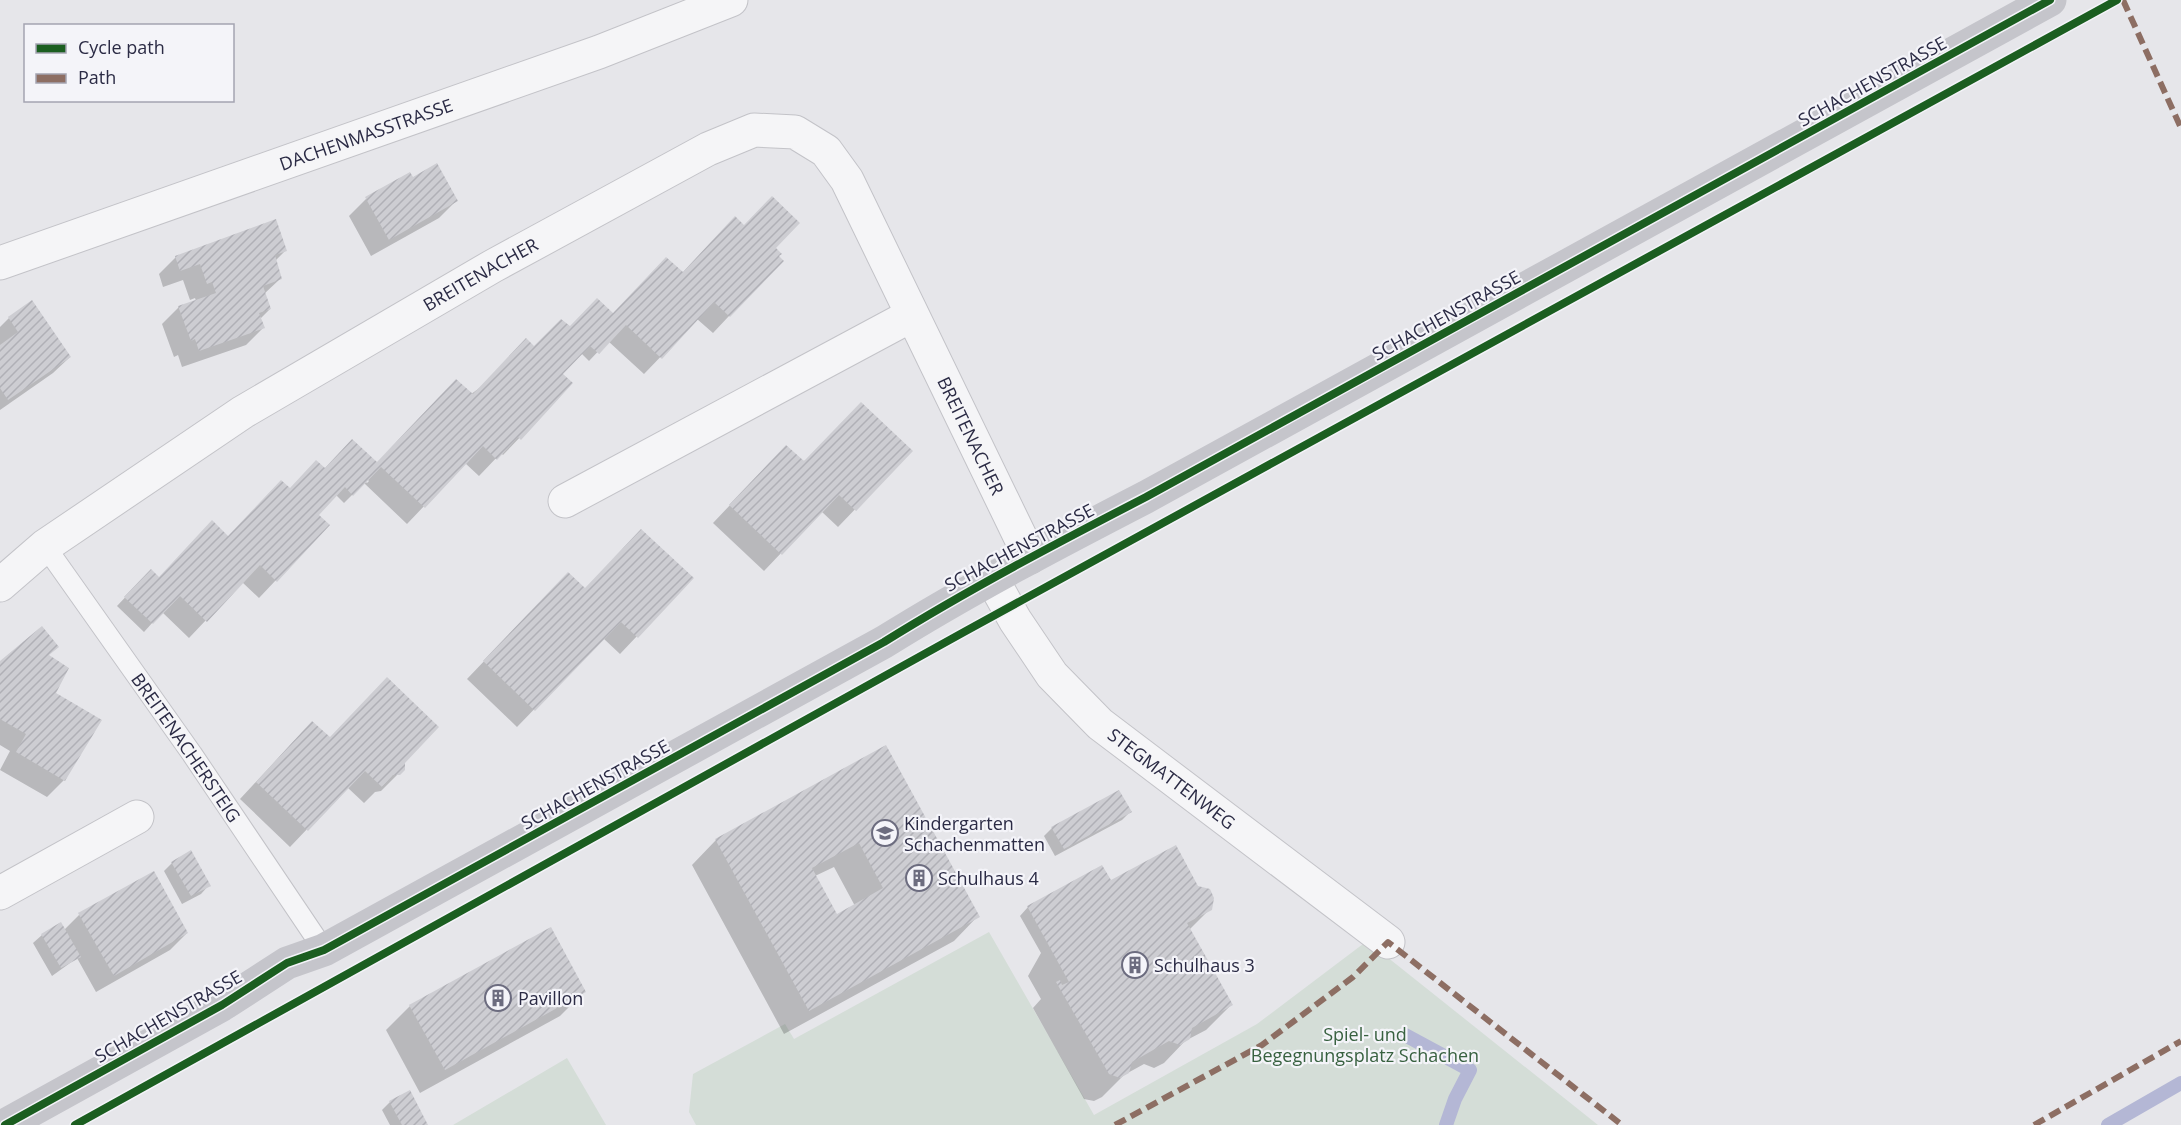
<svg xmlns="http://www.w3.org/2000/svg" width="2181" height="1125" viewBox="0 0 2181 1125" font-family="'Open Sans',sans-serif">
<style>
.park{fill:#d4ddd7}
.shadow{fill:#0003;fill-rule:evenodd}
.lines{fill:none;stroke-linecap:round;stroke-linejoin:round}
.stream{stroke:#b4b7d5;stroke-width:14}
.building{fill:url(#building-hatch);fill-rule:evenodd}
.lane-casing{stroke:#c3c3c8;stroke-width:22}
.street-casing{stroke:#c3c3c8;stroke-width:35}
.lane{stroke:#f5f5f7;stroke-width:20}
.street{stroke:#f5f5f7;stroke-width:33}
.secondary{stroke:#c5c5cb;stroke-width:33}
.quiet{stroke:#8d6e63;stroke-width:6;stroke-dasharray:12 6;stroke-linecap:butt}
.cycleway-casing{stroke:#f4f4f9;stroke-width:11}
.cycleway{stroke:#1b5e20;stroke-width:8}
.labels{text-anchor:middle;dominant-baseline:central;stroke-width:4.5;stroke-linejoin:round;paint-order:stroke}
.street-label{font-size:18px;fill:#2b2b45;stroke:#f4f4f9}
.poi-label{font-size:18px;fill:#2b2b45;stroke:#f4f4f9;text-anchor:start}
.park-label{font-size:18px;fill:#386140;stroke:#f4f4f9}
</style>
<defs>
<pattern id="building-hatch" width="6" height="6" patternUnits="userSpaceOnUse" patternTransform="scale(1.5)"><rect width="6" height="6" fill="#cdcdd2"/><path d="M-1 1l2-2M0 6l6-6M5 7l2-2" fill="none" stroke="#b0b0b6"/></pattern>
</defs>
<rect width="100%" height="100%" fill="#e6e6ea"/>
<!-- park -->
<g class="park">
<path d="M989,932L1094,1115L1257,1024L1367,941L1598,1125H696L689,1112L693,1074L785,1024L794,1039Z"/>
<path d="M567,1058L606,1125H453Z"/>
</g>
<!-- shadow -->
<g class="shadow">
<path d="M410,174L412,179L456,201L439,218L371,256L349,216L366,199Z"/>
<path d="M774,248L729,316L713,333L697,319L644,374L608,341L589,361L581,353L561,375L571,384L503,455L501,453L479,476L465,463L407,524L364,483L344,503L336,495L317,515L328,525L259,598L242,582L189,638L162,612L144,632L117,606L134,588L159,578L228,538L290,489L324,469L376,464L534,348L570,328L613,314L682,274ZM359,471L369,481L367,483L357,473Z"/>
<path d="M285,251L275,261L280,279L264,294L270,309L260,319L263,328L246,345L182,367L178,355L174,357L162,324L179,307L196,301L195,298L190,300L183,280L163,287L159,274L176,257Z"/>
<path d="M9,318L70,357L53,373L0,410V327Z"/>
<path d="M911,451L838,527L821,511L764,571L713,523L769,464Z"/>
<path d="M692,578L620,654L603,638L517,727L467,679L551,591L585,590Z"/>
<path d="M48,656L64,780L47,797L0,770L10,751L0,745V663Z"/>
<path d="M329,739L403,762V769L381,791L375,792L364,803L347,787L290,847L240,799L295,740Z"/>
<path d="M885,747L978,916L954,941L784,1034L692,865L716,840ZM834,867L855,906L837,916L815,876Z"/>
<path d="M1130,812L1122,820L1055,856L1044,836L1052,828Z"/>
<path d="M172,863L209,885L201,894L182,904L164,871Z"/>
<path d="M153,873L187,933L170,950L96,992L77,958L52,976L33,943L42,935L64,930L79,915Z"/>
<path d="M1111,882L1210,909L1189,930L1231,1005L1206,1030L1185,1041L1164,1063L1154,1068L1144,1064L1124,1075L1102,1097L1094,1101L1084,1099L1033,1008L1041,999L1028,976L1041,953L1020,916L1028,907Z"/>
<path d="M584,992L560,1016L420,1093L386,1030L410,1006Z"/>
<path d="M390,1102L426,1125H390L382,1110Z"/>
</g>
<g class="lines">
<!-- stream -->
<g class="stream">
<path d="M1405,1035L1470,1070L1455,1099L1446,1125"/>
<path d="M2108,1125L2181,1083"/>
</g>
</g>
<!-- building -->
<g class="building">
<path d="M437,163L458,201L389,240L365,197L410,172L413,177Z"/>
<path d="M772,196L800,223L776,248L782,254L779,256L784,261L730,317L714,302L662,359L626,325L599,354L590,346L563,374L573,383L521,440L518,437L497,460L483,446L425,508L381,467L353,496L345,487L319,515L330,525L277,582L260,565L207,622L180,596L153,624L124,597L151,569L159,577L212,520L228,536L281,480L290,488L316,460L325,468L352,439L377,462L456,379L473,394L526,338L534,346L561,319L570,326L597,298L613,313L666,257L683,272L735,216L744,225Z"/>
<path d="M276,219L287,251L275,255L282,279L263,286L271,309L259,313L265,328L199,351L195,339L191,341L178,306L216,293L212,282L207,284L200,264L180,271L175,256Z"/>
<path d="M32,300L71,357L8,400L0,388V345L18,332L8,317Z"/>
<path d="M861,402L913,451L856,511L839,495L782,555L729,505L786,445L804,461Z"/>
<path d="M641,529L694,578L638,638L621,622L535,711L483,661L568,572L585,588Z"/>
<path d="M42,626L59,647L49,655L69,668L56,693L102,720L65,781L16,752L26,734L0,719V661Z"/>
<path d="M387,677L439,727L405,763V770L400,775H393L382,787L365,771L308,831L256,782L312,721L330,737Z"/>
<path d="M886,745L980,917L809,1011L715,839ZM859,843L883,888L837,914L812,868Z"/>
<path d="M1119,790L1132,812L1064,849L1051,827Z"/>
<path d="M1176,845L1198,886L1210,889L1214,898L1212,910L1187,923L1233,1005L1192,1028L1190,1039L1180,1045L1169,1041L1132,1062L1129,1073L1120,1078L1109,1074L1056,982L1060,980L1062,985L1069,982L1027,906L1102,865L1111,880Z"/>
<path d="M191,850L211,886L191,896L171,862Z"/>
<path d="M154,871L188,933L114,976L78,913Z"/>
<path d="M61,922L81,957L61,968L41,934Z"/>
<path d="M551,927L586,992L445,1070L409,1005Z"/>
<path d="M410,1090L428,1125H402L389,1101Z"/>
</g>
<g class="lines">
<defs>
<g id="lane">
<path id="s1" d="M45,546L192,754L324,950"/>
</g>
<g id="street">
<path id="s2" d="M0,263L599,52L731,0"/>
<path d="M565,501L912,315"/>
<path id="s3" d="M992,579L1015,620L1052,675L1100,724L1388,942"/>
<path id="s4" d="M0,585L45,546L243,412L493,266L708,149L754,130L795,132L826,151L847,180L1030,557"/>
<path d="M0,893L137,817"/>
</g>
</defs>
<!-- lane casing -->
<use href="#lane" class="lane-casing"/>
<!-- street casing -->
<use href="#street" class="street-casing"/>
<!-- lane -->
<use href="#lane" class="lane"/>
<!-- street -->
<use href="#street" class="street"/>
<!-- secondary -->
<path class="secondary" d="M5,1125L222,1005L287,963L324,950L884,642C969,589 1057,543 1146,497L2050,0"/>
<!-- quiet -->
<g class="quiet">
<path d="M2123,0L2181,128"/>
<path d="M1115,1125L1262,1045L1353,977L1388,942L1622,1125"/>
<path d="M2034,1125L2181,1041"/>
</g>
<defs>
<g id="cycleway">
<path d="M5,1125L222,1005L287,963L324,950L884,642C969,589 1057,543 1146,497L2050,0"/>
<path d="M75,1125L964,632L2117,0"/>
</g>
</defs>
<!-- cycleway casing -->
<use href="#cycleway" class="cycleway-casing"/>
<!-- cycleway -->
<use href="#cycleway" class="cycleway"/>
</g>
<!-- icons -->
<defs>
<symbol id="school-ring" viewBox="-11 -11 22 22"><circle r="9.5" fill="#f4f4f9" stroke="#6c6c7f" stroke-width="1.5"/><path d="M0-5L7-2L0 1L-7-2ZM-4 1L0 2.5L4 1V4Q0 6-4 4Z" fill="#6c6c7f"/></symbol>
<symbol id="building-ring" viewBox="-11 -11 22 22"><circle r="9.5" fill="#f4f4f9" stroke="#6c6c7f" stroke-width="1.5"/><path d="M-4-6H4V6H1V3H-1V6H-4ZM-2.5-4.3h1.7v1.8h-1.7ZM.8-4.3h1.7v1.8H.8ZM-2.5-1h1.7V.8h-1.7ZM.8-1h1.7V.8H.8Z" fill="#6c6c7f"/></symbol>
</defs>
<g fill-rule="evenodd">
<use href="#school-ring" x="870" y="818" width="30" height="30"/>
<use href="#building-ring" x="904" y="863" width="30" height="30"/>
<use href="#building-ring" x="1120" y="950" width="30" height="30"/>
<use href="#building-ring" x="483" y="983" width="30" height="30"/>
</g>
<g class="labels">
<!-- street labels -->
<g class="street-label">
<text transform="translate(1872 81) rotate(-29)">SCHACHENSTRASSE</text>
<text stroke="none"><textPath href="#s2" startOffset="388">DACHENMASSTRASSE</textPath></text>
<text stroke="none"><textPath href="#s4" startOffset="573">BREITENACHER</textPath></text>
<text transform="translate(1446 315) rotate(-29)">SCHACHENSTRASSE</text>
<text stroke="none"><textPath href="#s4" startOffset="1280">BREITENACHER</textPath></text>
<text transform="translate(1019 547) rotate(-28)">SCHACHENSTRASSE</text>
<text stroke="none"><textPath href="#s1" startOffset="246">BREITENACHERSTEIG</textPath></text>
<text stroke="none"><textPath href="#s3" startOffset="272">STEGMATTENWEG</textPath></text>
<text transform="translate(595 784) rotate(-29)">SCHACHENSTRASSE</text>
<text transform="translate(168 1016) rotate(-30)">SCHACHENSTRASSE</text>
</g>
<!-- poi labels -->
<g class="poi-label">
<text x="904" y="823">Kindergarten<tspan x="904" dy="21">Schachenmatten</tspan></text>
<text x="938" y="878">Schulhaus 4</text>
<text x="1154" y="965">Schulhaus 3</text>
<text x="518" y="998">Pavillon</text>
</g>
<!-- park labels -->
<g class="park-label">
<text x="1365" y="1034">Spiel- und<tspan x="1365" dy="21">Begegnungsplatz Schachen</tspan></text>
</g>
</g>
<!-- legend -->
<rect x="24" y="24" width="210" height="78" fill="#f4f4f9" stroke="#a4a4b1" stroke-width="1.5"/>
<rect x="36" y="44" width="30" height="9" fill="#1b5e20" stroke="#a4a4b1" stroke-width="1.5"/>
<text x="78" y="54" font-size="18" fill="#2b2b45">Cycle path</text>
<rect x="36" y="74" width="30" height="9" fill="#8d6e63" stroke="#a4a4b1" stroke-width="1.5"/>
<text x="78" y="84" font-size="18" fill="#2b2b45">Path</text>
</svg>
